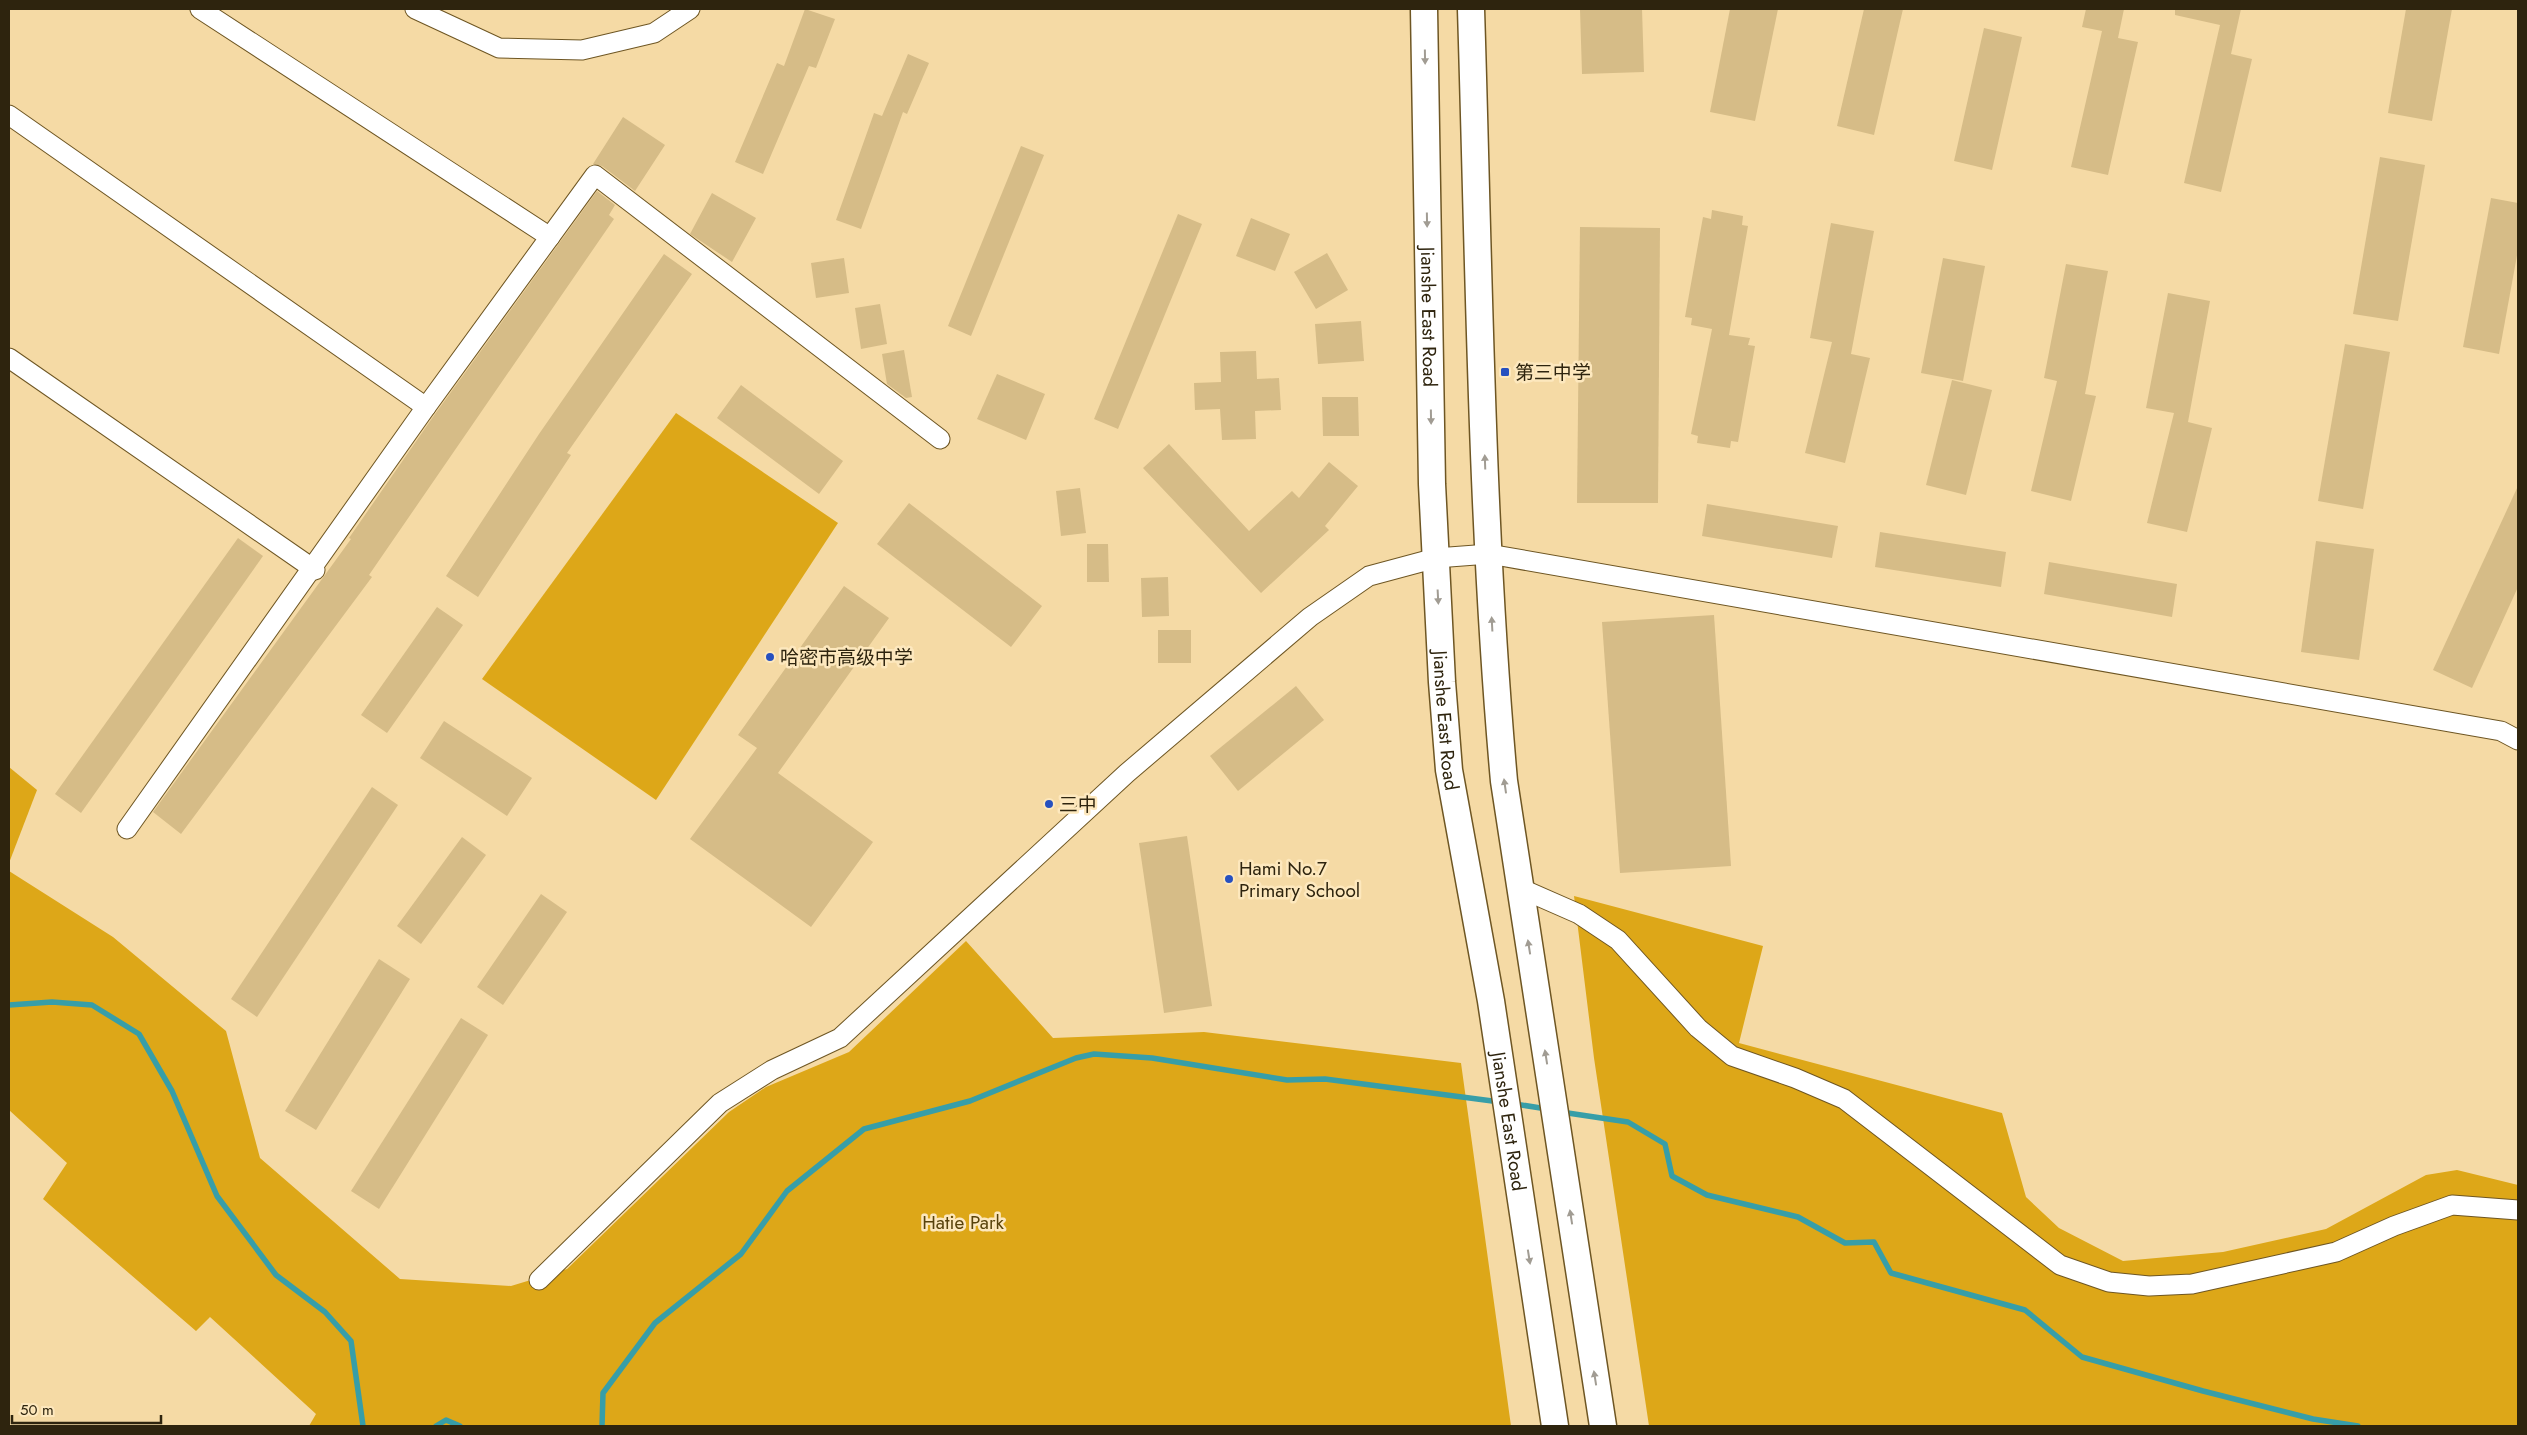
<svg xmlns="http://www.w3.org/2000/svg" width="2527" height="1435" viewBox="0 0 2527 1435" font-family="Jost,'Noto Sans SC',sans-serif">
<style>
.green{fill:#dda718}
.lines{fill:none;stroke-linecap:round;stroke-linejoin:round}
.stream{stroke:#379ea8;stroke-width:5.5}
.building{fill:#d6bc87}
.street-casing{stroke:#6e5623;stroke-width:21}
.secondary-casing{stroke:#6e5623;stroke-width:29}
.street{stroke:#fff;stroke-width:19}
.secondary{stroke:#fff;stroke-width:26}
.oneway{fill:#a19c93}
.poi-dot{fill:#2650bf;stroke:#fde8be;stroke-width:2}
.labels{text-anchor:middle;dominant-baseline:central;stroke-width:5;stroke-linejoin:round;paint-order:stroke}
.street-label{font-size:19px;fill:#2e240e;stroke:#fde8be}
.poi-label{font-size:19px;fill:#2e240e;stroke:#fde8be;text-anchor:start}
.park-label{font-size:19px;fill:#58420b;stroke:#fde8be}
</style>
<rect width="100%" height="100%" fill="#f5daa5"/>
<!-- green -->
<g class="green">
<path d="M676,413L838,523L656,800L482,679Z"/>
<path d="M9,767L37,790L9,863Z"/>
<path d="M9,871L113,937L226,1031L260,1158L400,1279L511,1286L567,1269L729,1112L766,1087L849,1052L966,941L1053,1038L1204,1032L1461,1063L1511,1426H309L316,1414L210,1317L196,1331L43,1199L67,1163L9,1110Z"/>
<path d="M1574,896L1763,946L1739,1043L2002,1113L2026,1197L2059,1228L2123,1261L2223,1252L2326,1229L2426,1175L2457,1170L2518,1185V1426H1649L1594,1058Z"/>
</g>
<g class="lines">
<!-- stream -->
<g class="stream">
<path d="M9,1005L52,1002L92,1005L139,1034L172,1091L217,1196L276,1275L325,1312L351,1341L363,1426"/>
<path d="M1515,1104L1547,1109"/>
<path d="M1561,1112L1628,1122L1665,1144L1672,1176L1707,1195L1798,1217L1845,1243L1874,1242L1891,1273L2025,1310L2082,1357L2203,1391L2313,1419L2358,1426"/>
<path d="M436,1426L446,1420L460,1426"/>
<path d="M602,1426L603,1393L655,1323L741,1254L787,1191L864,1129L970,1101L1076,1058L1094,1054L1152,1058L1287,1080L1325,1079L1500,1102"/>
</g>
</g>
<!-- building -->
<g class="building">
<path d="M805,9L835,19L816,68L809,66L763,174L735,162L777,63L784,66Z"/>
<path d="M1580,9H1642L1644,72L1582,74Z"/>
<path d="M1730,9H1778L1755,121L1710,112Z"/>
<path d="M1864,9H1903L1874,135L1837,126Z"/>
<path d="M2086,9H2124L2118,38L2138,42L2108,175L2071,167L2102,31L2082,27Z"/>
<path d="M2175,9H2241L2231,54L2252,59L2221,192L2184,183L2220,25L2175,15Z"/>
<path d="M2406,9H2452L2432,121L2388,113Z"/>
<path d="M1984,28L2022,37L1992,170L1954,161Z"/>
<path d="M908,54L929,63L907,114L903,112L861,229L836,220L874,113L882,116Z"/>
<path d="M623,117L665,145L635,191L602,166L593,164Z"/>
<path d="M1021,146L1044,155L971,336L948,326Z"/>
<path d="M2380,157L2425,165L2398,321L2353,314Z"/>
<path d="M597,191L615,205L609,215L614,219L369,575L372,577L181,834L153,812L351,539L349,538L435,414Z"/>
<path d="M712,193L756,218L732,262L690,234Z"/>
<path d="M2491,198L2518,203V250L2499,354L2463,347Z"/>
<path d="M1712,210L1743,216L1742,225L1748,226L1729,335L1750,338L1748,345L1755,346L1738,442L1731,441L1730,448L1697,443L1698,436L1691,434L1712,329L1691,325L1692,318L1685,317L1703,217L1711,219Z"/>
<path d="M1178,214L1202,224L1118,429L1094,419Z"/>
<path d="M1251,218L1290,234L1275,271L1236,256Z"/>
<path d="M1831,223L1874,231L1851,354L1870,358L1845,463L1805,453L1832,342L1810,338Z"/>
<path d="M1580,227L1660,228L1658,503H1577Z"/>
<path d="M1327,253L1348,290L1316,309L1294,272Z"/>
<path d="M664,254L692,274L567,453L571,455L478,597L446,576L539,434Z"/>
<path d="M844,258L849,293L816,298L811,263Z"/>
<path d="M1943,258L1985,266L1963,381L1921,373Z"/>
<path d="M2066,264L2108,271L2085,394L2096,396L2071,501L2031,491L2057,381L2044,378Z"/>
<path d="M2168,293L2210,301L2188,422L2212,428L2187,532L2147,523L2174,413L2146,408Z"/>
<path d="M880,304L887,344L861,349L855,308Z"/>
<path d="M1361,321L1364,361L1318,364L1315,324Z"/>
<path d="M2345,344L2390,352L2363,509L2318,501Z"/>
<path d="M904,350L912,397L906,398L887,384L882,354Z"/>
<path d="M1256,351L1257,379L1279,378L1281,410L1255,411L1256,439L1222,440L1220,409L1195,410L1194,383L1221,382L1220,352Z"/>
<path d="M997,374L1045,394L1026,440L977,419Z"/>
<path d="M1952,380L1992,390L1966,495L1926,485Z"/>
<path d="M741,385L843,461L819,494L717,418Z"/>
<path d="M1322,397H1358L1359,436H1323Z"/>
<path d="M1169,444L1249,531L1292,491L1299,498L1329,462L1358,486L1325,526L1329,530L1261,593L1143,468Z"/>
<path d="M2518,486V587L2472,688L2433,670Z"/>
<path d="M1080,488L1086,533L1061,536L1056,491Z"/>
<path d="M909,503L1042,606L1011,647L877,544Z"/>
<path d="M1707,504L1838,526L1832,558L1702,536Z"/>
<path d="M1880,532L2006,552L2001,587L1875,567Z"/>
<path d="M238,538L263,556L81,813L55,794Z"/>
<path d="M2316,541L2374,549L2359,660L2301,652Z"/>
<path d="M1087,544H1108L1109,582H1087Z"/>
<path d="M2049,562L2177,584L2172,617L2044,594Z"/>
<path d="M1168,577L1169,616L1142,617L1141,578Z"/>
<path d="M844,586L889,618L778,773L873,842L811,927L690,839L757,748L738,735Z"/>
<path d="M437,607L463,625L387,733L361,715Z"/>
<path d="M1714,615L1731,866L1620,873L1602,622Z"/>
<rect x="1158" y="630" width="33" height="33"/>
<path d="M1296,686L1324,720L1238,791L1210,756Z"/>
<path d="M444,721L532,778L507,816L420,758Z"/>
<path d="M372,787L398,805L257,1017L231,999Z"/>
<path d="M1187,836L1212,1006L1164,1013L1139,843Z"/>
<path d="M462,837L486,855L421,944L397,926Z"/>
<path d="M541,894L567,912L503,1005L477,987Z"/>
<path d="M379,959L410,979L316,1130L285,1111Z"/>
<path d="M461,1018L488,1035L379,1209L351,1191Z"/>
</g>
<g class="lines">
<defs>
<g id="street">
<path d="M200,9L550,237"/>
<path d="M415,9L499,48L582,50L654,33L690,9"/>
<path d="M9,115L426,407"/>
<path d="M9,358L315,570"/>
<path d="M127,829L426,407L595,175L940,439"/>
<path d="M1520,888L1579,914L1618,940L1698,1028L1732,1056L1795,1078L1844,1099L2060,1265L2109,1282L2149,1286L2192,1284L2336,1252L2394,1226L2452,1205L2518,1210"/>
<path d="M539,1280L720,1103L772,1070L840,1038L1127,773L1310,617L1369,576L1436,558L1489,554L2501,731L2518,740"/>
</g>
<g id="secondary">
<path id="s1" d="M1424,9L1432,484L1442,682L1449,770L1491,1001L1555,1426"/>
<path d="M1471,9C1479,266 1481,524 1504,781L1603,1426"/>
</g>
</defs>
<!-- street casing -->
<use href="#street" class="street-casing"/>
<!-- secondary casing -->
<use href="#secondary" class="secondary-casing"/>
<!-- street -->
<use href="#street" class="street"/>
<!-- secondary -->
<use href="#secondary" class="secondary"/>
</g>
<!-- one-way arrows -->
<defs><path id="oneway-solid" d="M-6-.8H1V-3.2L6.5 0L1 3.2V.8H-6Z" transform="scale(1.25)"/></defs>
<g class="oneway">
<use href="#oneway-solid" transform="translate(1425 57) rotate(89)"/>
<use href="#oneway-solid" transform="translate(1427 220) rotate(89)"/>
<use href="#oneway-solid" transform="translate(1431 417) rotate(89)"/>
<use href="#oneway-solid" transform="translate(1485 462) rotate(-92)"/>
<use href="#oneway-solid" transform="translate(1438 597) rotate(87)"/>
<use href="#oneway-solid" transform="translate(1492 624) rotate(-93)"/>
<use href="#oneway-solid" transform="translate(1505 786) rotate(-98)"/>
<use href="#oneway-solid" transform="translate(1529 947) rotate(-99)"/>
<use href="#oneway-solid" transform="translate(1546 1057) rotate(-99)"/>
<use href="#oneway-solid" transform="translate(1571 1217) rotate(-99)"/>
<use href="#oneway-solid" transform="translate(1529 1257) rotate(81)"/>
<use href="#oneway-solid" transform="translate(1595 1378) rotate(-99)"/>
</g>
<!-- markers -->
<g class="poi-dot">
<rect x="1500" y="367" width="10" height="10" rx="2.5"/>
<circle cx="770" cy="657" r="5"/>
<circle cx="1049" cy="804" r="5"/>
<circle cx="1229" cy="879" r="5"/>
</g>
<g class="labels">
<!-- street labels -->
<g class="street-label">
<text stroke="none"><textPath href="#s1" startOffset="308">Jianshe East Road</textPath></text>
<text stroke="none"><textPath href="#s1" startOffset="712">Jianshe East Road</textPath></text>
<text stroke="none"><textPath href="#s1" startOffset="1118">Jianshe East Road</textPath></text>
</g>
<!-- poi labels -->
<g class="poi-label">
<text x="1515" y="372">第三中学</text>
<text x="780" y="657">哈密市高级中学</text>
<text x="1059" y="804">三中</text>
<text x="1239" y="868">Hami No.7<tspan x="1239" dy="22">Primary School</tspan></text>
</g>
<!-- park labels -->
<g class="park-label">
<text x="963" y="1222">Hatie Park</text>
</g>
</g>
<!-- border -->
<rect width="2527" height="1435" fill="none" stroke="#2e240e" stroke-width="20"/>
<!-- scale -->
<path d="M12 1415v8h149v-8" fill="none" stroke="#2e240e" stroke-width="2.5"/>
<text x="20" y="1415" font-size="15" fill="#2e240e" stroke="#fde8be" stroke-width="4" paint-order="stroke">50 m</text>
</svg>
